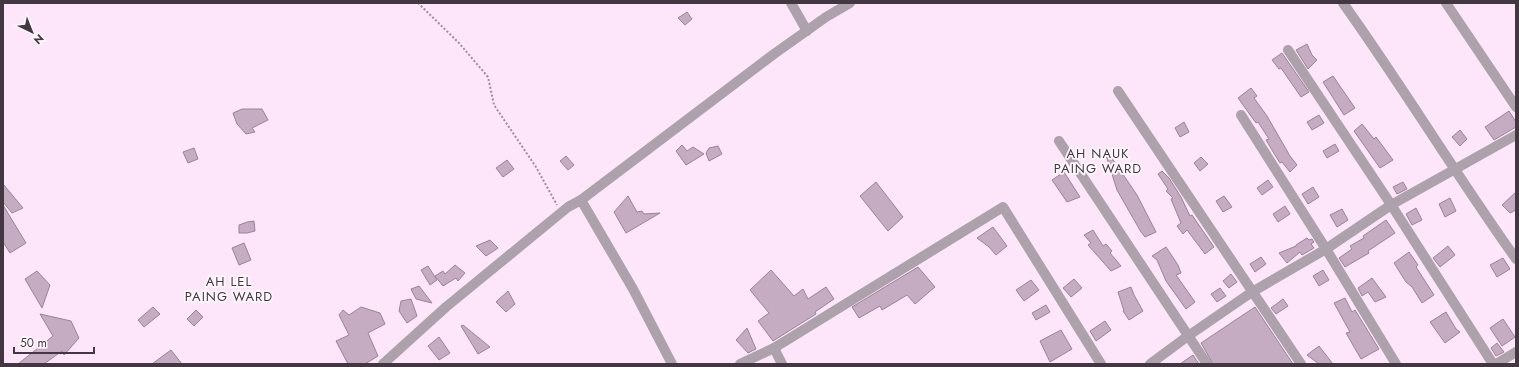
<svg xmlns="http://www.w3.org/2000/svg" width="1519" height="367" viewBox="0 0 1519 367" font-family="Jost,sans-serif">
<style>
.building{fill:#c6acc3;stroke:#9c8299}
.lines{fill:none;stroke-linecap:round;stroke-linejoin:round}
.path{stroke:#9d8c9b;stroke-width:2;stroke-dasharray:2 2;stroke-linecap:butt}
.minor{stroke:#ada1ac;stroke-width:10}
.labels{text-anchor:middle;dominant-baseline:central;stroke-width:3.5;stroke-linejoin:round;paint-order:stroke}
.quarter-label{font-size:13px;letter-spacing:1px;fill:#433842;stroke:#fff9fe}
</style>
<rect width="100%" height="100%" fill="#fde6fa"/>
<!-- building -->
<g class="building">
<path d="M687,12L692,19L685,25L678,18Z"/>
<path d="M1307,44L1312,55L1317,60L1308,69L1296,50Z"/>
<path d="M1282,53L1309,92L1301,97L1281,68L1279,69L1272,60Z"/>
<path d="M1333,76L1355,108L1344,115L1323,82Z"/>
<path d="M1251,88L1257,96L1254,98L1267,116L1290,156L1297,165L1290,172L1282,162L1280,163L1275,155L1266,140L1269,139L1258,122L1256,123L1238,98Z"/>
<path d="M242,109H262L268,120L252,128L255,132L246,134L237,124L233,113Z"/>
<path d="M1509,111L1516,122V127L1494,140L1485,127Z"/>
<path d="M1319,115L1324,123L1312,130L1307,122Z"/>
<path d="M1184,122L1189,132L1180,137L1175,128Z"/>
<path d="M1362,124L1374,139L1376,137L1393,160L1380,168L1354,131Z"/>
<path d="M1460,130L1467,139L1460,146L1452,137Z"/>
<path d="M1335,144L1339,151L1327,158L1323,151Z"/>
<path d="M682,145L687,151L693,147L704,154L686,165L676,151Z"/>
<path d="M718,146L722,154L709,161L706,153L709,148Z"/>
<path d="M194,148L198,159L188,163L183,152Z"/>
<path d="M1107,151L1137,195L1156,232L1145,237L1141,232L1117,190L1105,152Z"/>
<path d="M566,156L574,165L568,170L560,161Z"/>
<path d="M1201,157L1208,164L1200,171L1194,163Z"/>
<path d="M507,160L514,169L503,177L496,168Z"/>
<path d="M1162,171L1169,178L1181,197L1190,216L1192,215L1214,247L1205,254L1187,230L1183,234L1177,226L1181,223L1171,199L1173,198L1166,191L1168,189L1158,174Z"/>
<path d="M1064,172L1080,197L1067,202L1052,180Z"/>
<path d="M1268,180L1273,187L1262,195L1257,188Z"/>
<path d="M876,182L903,217L888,231L860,196Z"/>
<path d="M1403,182L1407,189L1397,194L1393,187Z"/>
<path d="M3,184L23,208L12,213L3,202Z"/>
<path d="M1313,187L1319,197L1308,204L1302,194Z"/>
<path d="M1516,192V210L1510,213L1502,205Z"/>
<path d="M628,196L637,212L642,211L644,214L660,213L626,233L614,212Z"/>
<path d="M1224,196L1232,207L1223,212L1216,201Z"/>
<path d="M1450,198L1456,211L1445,217L1439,204Z"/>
<path d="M3,205L26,243L10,253L3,242Z"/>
<path d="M1285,206L1290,214L1278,222L1273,214Z"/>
<path d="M1416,208L1422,220L1412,225L1406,214Z"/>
<path d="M1342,209L1348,220L1337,227L1330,215Z"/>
<path d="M1386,220L1395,233L1368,251L1369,253L1345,267L1339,258L1352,249L1350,246L1364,238L1363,236Z"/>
<path d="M254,221L255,231L247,233H239V225L247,222Z"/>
<path d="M993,227L1007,246L996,255L989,247L977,238Z"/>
<path d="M1093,230L1103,246L1106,244L1112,251L1110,253L1121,266L1111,271L1088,245L1091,243L1084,235Z"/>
<path d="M1307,238L1309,240L1312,239L1314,242L1311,244L1314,248L1302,255L1300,252L1287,263L1279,253L1296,246V245Z"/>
<path d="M490,240L498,248L486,256L476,246Z"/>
<path d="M244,243L251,260L239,265L232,248Z"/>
<path d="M1448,246L1455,255L1440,267L1433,258Z"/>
<path d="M1166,247L1178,265L1181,273L1176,275L1195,302L1186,309L1166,281L1157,260L1152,256Z"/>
<path d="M1409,252L1418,265L1416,267L1434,295L1422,303L1412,287L1406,282L1394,263Z"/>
<path d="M1261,257L1266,264L1255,272L1250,264Z"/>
<path d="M1503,258L1510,269L1497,277L1490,265Z"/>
<path d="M455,265L465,273L458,281L456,278L443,286L435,276L443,271L445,274Z"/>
<path d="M428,266L437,280L430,285L421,270Z"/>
<path d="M918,267L935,287L915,304L907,295L882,310L880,306L859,318L852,307Z"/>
<path d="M771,270L794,296L803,289L808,299L826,287L834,299L815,312L816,314L773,341L758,321L769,313L750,290Z"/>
<path d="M1323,270L1329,280L1319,286L1313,276Z"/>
<path d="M37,271L50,285L42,308L25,279Z"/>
<path d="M1231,274L1237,282L1229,288L1223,281Z"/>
<path d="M1372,278L1386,297L1375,302L1368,292L1362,296L1358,288Z"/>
<path d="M1074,279L1082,288L1071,297L1063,288Z"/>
<path d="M1031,280L1039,290L1024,301L1016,290Z"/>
<path d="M419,286L432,303L416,299L411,289Z"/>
<path d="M1131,287L1134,295L1143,311L1129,320L1123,311H1124L1118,292Z"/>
<path d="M1220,288L1226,296L1217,302L1211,294Z"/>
<path d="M508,291L515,304L506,312L496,302Z"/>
<path d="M1345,298L1352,312L1355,310L1379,349L1361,359L1346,333L1350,332L1334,303Z"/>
<path d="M411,299L417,316L407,323L399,311L401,301Z"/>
<path d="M1283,299L1288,306L1276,314L1271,308Z"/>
<path d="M1046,305L1050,312L1036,320L1032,313Z"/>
<path d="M153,307L160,314L144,327L138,320Z"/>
<path d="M361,307L380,313L385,324L368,333L378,356L365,364H348L336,341L349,335L339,315L343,310L349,315Z"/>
<path d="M1255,307L1293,364H1213L1201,343Z"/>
<path d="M196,310L203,317L194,326L187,319Z"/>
<path d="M1446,312L1456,329L1460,332L1445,343L1430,322Z"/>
<path d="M40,314L71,321L79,338L64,355L62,351L44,364H18L53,336Z"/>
<path d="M1503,319L1515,337L1502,346L1490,328Z"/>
<path d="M1105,321L1111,330L1096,341L1090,331Z"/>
<path d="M463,325L490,347L478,354L461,326Z"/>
<path d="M747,328L756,349L748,353L736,340Z"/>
<path d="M1061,330L1072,349L1050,362L1040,341Z"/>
<path d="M439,337L450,353L439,360L428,346Z"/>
<path d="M1497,343L1504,352L1496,356L1491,348Z"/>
<path d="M1319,346L1333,364H1319L1307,355Z"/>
<path d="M171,350L182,364H152Z"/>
<path d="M1193,355L1199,364H1180Z"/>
</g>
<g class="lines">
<!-- path -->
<path class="path" d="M418,3L459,43L488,77L494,105L536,167L557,205"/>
<!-- minor -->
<g class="minor">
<path d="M791,3L807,31"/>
<path d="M1343,3C1403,87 1456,175 1516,259"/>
<path d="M1446,3L1516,107"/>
<path d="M1288,50L1390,203L1493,364"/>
<path d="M1118,91L1301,364"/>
<path d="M1241,115L1326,249L1396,364"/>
<path d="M1059,141L1207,364"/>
<path d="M581,200L633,289L672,364"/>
<path d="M774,348L782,364"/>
<path d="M383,364L446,307L568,207L581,200L774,54L826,17L850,3"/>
<path d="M740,364L774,348L1003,207L1101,364"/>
<path d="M1150,364L1188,336L1252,292L1326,249L1391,205L1516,135"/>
<path d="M1496,364L1516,352"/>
</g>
</g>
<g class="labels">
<!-- quarter labels -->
<g class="quarter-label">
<text x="1098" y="153">AH NAUK<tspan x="1098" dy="15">PAING WARD</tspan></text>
<text x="229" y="281">AH LEL<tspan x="229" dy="15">PAING WARD</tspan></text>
</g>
</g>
<!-- border -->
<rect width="1519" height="367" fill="none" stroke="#433842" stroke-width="8"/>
<!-- north arrow -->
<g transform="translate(32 32) rotate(137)" stroke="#fff9fe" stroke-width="3" paint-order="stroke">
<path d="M0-3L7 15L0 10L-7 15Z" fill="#433842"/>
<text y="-6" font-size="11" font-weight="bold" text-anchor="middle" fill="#433842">N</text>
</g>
<!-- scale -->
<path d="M14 347v6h80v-6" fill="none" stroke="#433842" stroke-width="2"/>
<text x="20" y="347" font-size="12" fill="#433842" stroke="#fff9fe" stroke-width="3" paint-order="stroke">50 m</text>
</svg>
